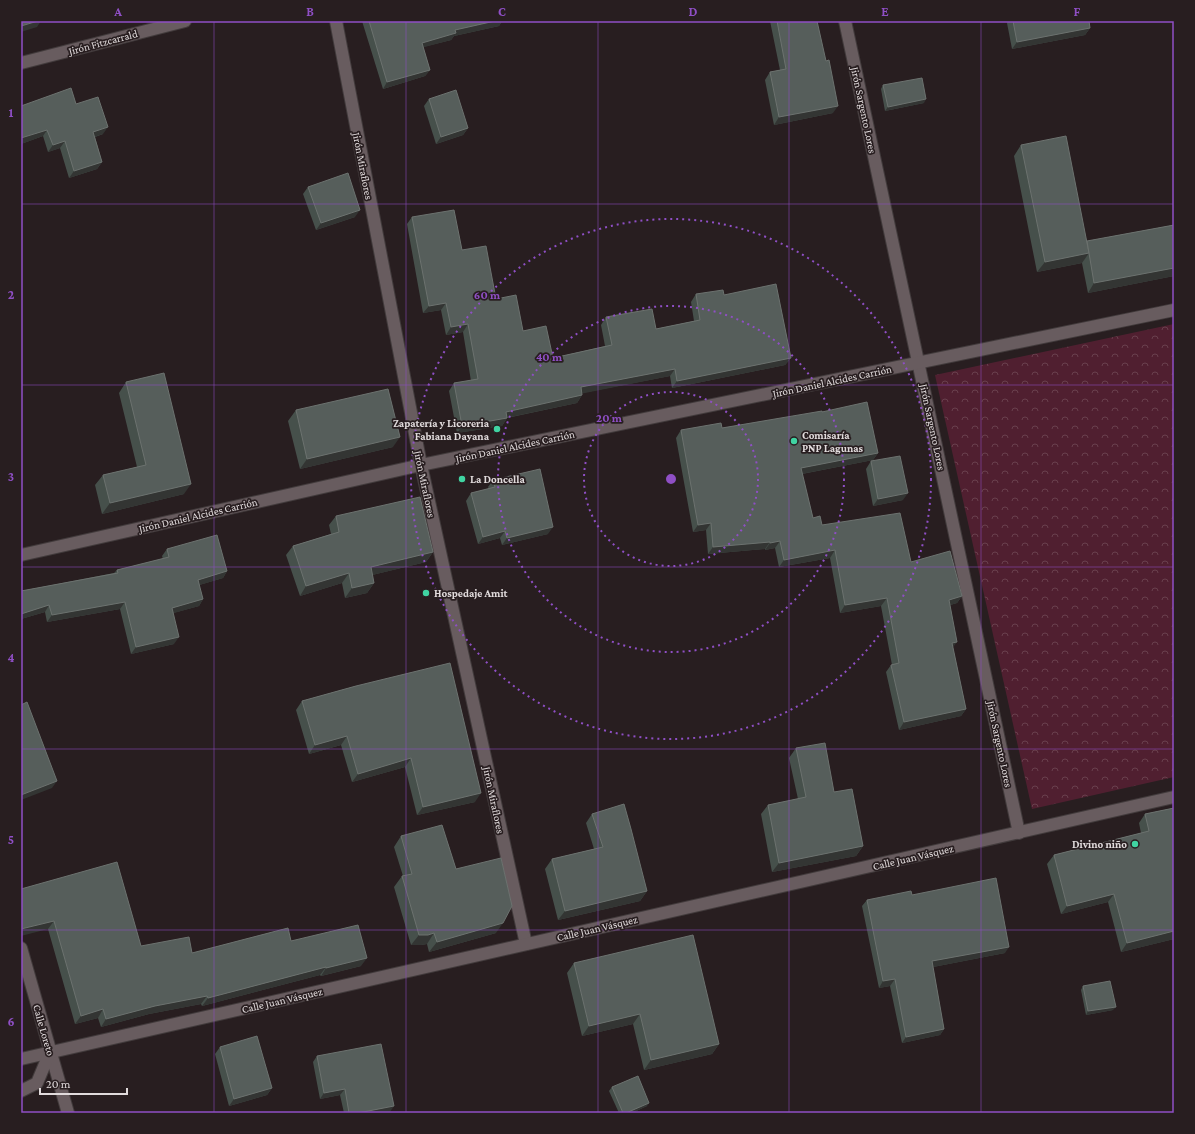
<svg xmlns="http://www.w3.org/2000/svg" width="1195" height="1134" viewBox="0 0 1195 1134" font-family="'Crimson Pro',serif">
<style>
.park{fill:url(#park-crowns)}
.lines{fill:none;stroke-linecap:round;stroke-linejoin:round}
.minor-casing{stroke:#423b3c;stroke-width:14}
.minor{stroke:#685c5f;stroke-width:12}
.wall{fill:#46504b}
.shaded-wall{fill:#333533}
.building{fill:#565e5b;stroke:#6c726f}
.grid{fill:none;stroke:#8f4fc5;stroke-width:1;stroke-opacity:0.55}
.ring{fill:none;stroke:#8f4fc5;stroke-width:2;stroke-dasharray:2 4}
.poi-dot{fill:#40d4a2;stroke:#281e20;stroke-width:1.5}
.labels{text-anchor:middle;dominant-baseline:central;stroke-width:3.5;stroke-linejoin:round;paint-order:stroke}
.street-label{font-size:11px;fill:#e1dbdc;stroke:#281e20}
.poi-label{font-size:11px;font-weight:bold;fill:#e1dbdc;stroke:#281e20;text-anchor:start}
.centre{fill:#8f4fc5;stroke:#281e20;stroke-width:2}
.ring-label{font-size:12px;text-anchor:middle;font-weight:bold;fill:#8f4fc5;stroke:#281e20;stroke-width:3.5;stroke-linejoin:round;paint-order:stroke}
.neatline{fill:none;stroke:#8f4fc5;stroke-width:1.5}
.grid-label{font-size:13px;text-anchor:middle;font-weight:bold;fill:#8f4fc5}
</style>
<defs>
<pattern id="park-crowns" width="20" height="18" patternUnits="userSpaceOnUse"><rect width="20" height="18" fill="#501f30"/><path d="M2 6a3 3 0 1 1 6 0M12 15a3 3 0 1 1 6 0" fill="none" stroke="#693f4d"/></pattern>
</defs>
<rect width="100%" height="100%" fill="#281e20"/>
<!-- park -->
<path class="park" d="M1174,324V777L1032,809L935,375Z"/>
<g class="lines">
<defs>
<g id="minor">
<path d="M336,21L421,465L526,944"/>
<path d="M845,21L1019,833"/>
<path d="M21,63L185,21"/>
<path d="M21,555L421,465L1174,310"/>
<path d="M21,948L68,1113"/>
<path d="M21,1059L1174,797"/>
<path d="M21,1091L37,1083L50,1052"/>
</g>
</defs>
<!-- minor casing -->
<use href="#minor" class="minor-casing"/>
<!-- minor -->
<use href="#minor" class="minor"/>
</g>
<!-- wall -->
<g class="wall">
<path d="M362,21H502L499,26L454,36L451,40L423,47L430,70L425,76L383,89Z"/>
<path d="M770,21H817L833,113L774,125L765,80L770,72L780,70Z"/>
<path d="M1008,21H1089L1090,28L1085,35L1012,49L1007,23Z"/>
<path d="M883,85L924,103L885,111L881,89Z"/>
<path d="M429,99L468,128L463,135L436,144L424,106Z"/>
<path d="M76,104L103,134L95,137L102,162L97,169L69,178L60,148L48,152L43,136L21,144Z"/>
<path d="M1021,145L1087,241L1174,225V276L1088,293L1082,263L1037,272L1014,156Z"/>
<path d="M308,187L355,217L316,230L303,194Z"/>
<path d="M412,217L462,250L496,299L523,331L553,358L605,346L601,325L606,317L656,329L694,321L691,302L696,294L724,295L791,358L785,365L672,388L670,376L582,393V395L577,403L507,418L502,426L457,433L449,391L454,383L471,381L463,332L446,335L441,310L423,313L407,224Z"/>
<path d="M126,382L184,494L102,514L95,485L103,475L137,467L119,393Z"/>
<path d="M296,410L393,447L300,469L288,421Z"/>
<path d="M822,412L878,453L873,460L802,474L813,518L822,525L911,562L962,596L957,603L950,605L953,648L966,709L961,716L899,730L886,672L891,665H892L881,606L840,613L830,558L779,567L775,548L765,550V549L708,554L706,530L693,532L676,438L681,430L722,428Z"/>
<path d="M871,461L903,500L873,506L866,469Z"/>
<path d="M493,480L548,534L502,545L500,538L478,544L466,501L471,493L489,489L488,487Z"/>
<path d="M336,516L433,552L426,562L372,575L374,583L367,593L345,598L342,583L300,596L286,555L293,546L331,534L329,525Z"/>
<path d="M167,549L227,571L223,578L199,585L203,599L199,606L173,613L174,644L131,654L120,609L47,622L45,612L21,619V591L114,573L117,570L163,559L162,556Z"/>
<path d="M356,686L475,802L417,815L405,767L352,782L341,745L309,754L296,710L302,701Z"/>
<path d="M796,748L834,792L863,846L856,856L772,872L761,814L768,805L798,799L789,758Z"/>
<path d="M1174,808V939L1121,952L1108,902L1061,914L1047,864L1054,855L1141,833L1139,823L1145,814Z"/>
<path d="M592,814L647,891L640,901L558,920L545,869L552,859L594,849L586,823Z"/>
<path d="M401,836L456,869L496,933L429,952L427,944L421,945H411L394,887L402,876H403L394,847Z"/>
<path d="M21,889L141,946L192,953L291,941L361,966L321,976L320,975L202,1006L201,1004L149,1014L101,1027L98,1018L75,1024L48,929Z"/>
<path d="M912,895L1005,953L933,967L944,1029L940,1035L902,1043L890,986L879,988L862,906L867,900Z"/>
<path d="M574,963L719,1044L712,1054L644,1070L633,1024L582,1036L567,973Z"/>
<path d="M1083,986L1113,1010L1086,1015L1081,990Z"/>
<path d="M220,1047L272,1088L267,1095L229,1106L215,1054Z"/>
<path d="M317,1056L390,1112L383,1113H344L340,1095L320,1099L313,1062Z"/>
<path d="M612,1087L647,1106L632,1113H619L609,1091Z"/>
</g>
<!-- shaded-wall -->
<g class="shaded-wall">
<path d="M38,21H41L37,27L21,32V26Z"/>
<path d="M495,21H502L499,26L454,36L451,40L417,49L422,43L455,30Z"/>
<path d="M1090,28L1085,35L1012,49L1017,42Z"/>
<path d="M430,70L425,76L383,89L387,82Z"/>
<path d="M926,99L924,103L885,111L888,107Z"/>
<path d="M838,106L833,113L774,125L779,117Z"/>
<path d="M108,127L103,134L88,139L93,132Z"/>
<path d="M468,128L463,135L436,144L441,137Z"/>
<path d="M47,130L43,136L21,144V138Z"/>
<path d="M65,141L60,148L48,152L53,145Z"/>
<path d="M102,162L97,169L69,178L74,171Z"/>
<path d="M360,210L355,217L316,230L321,223Z"/>
<path d="M1089,253L1082,263L1037,272L1045,262Z"/>
<path d="M1174,268V276L1088,293L1094,283Z"/>
<path d="M446,303L441,310L423,313L429,306Z"/>
<path d="M468,324L463,332L446,335L451,327Z"/>
<path d="M791,358L785,365L672,388L677,381Z"/>
<path d="M675,369L670,376L575,395L581,387Z"/>
<path d="M582,395L577,403L501,419L506,412Z"/>
<path d="M507,418L502,426L457,433L462,426Z"/>
<path d="M400,437L393,447L300,469L307,459Z"/>
<path d="M878,453L873,460L796,475L801,468Z"/>
<path d="M191,484L184,494L102,514L110,503Z"/>
<path d="M908,493L903,500L873,506L878,499Z"/>
<path d="M711,523L706,530L693,532L698,525Z"/>
<path d="M553,527L548,534L502,545L507,538Z"/>
<path d="M505,531L500,538L478,544L483,537Z"/>
<path d="M780,541L775,548L765,550L770,543Z"/>
<path d="M770,542L765,549L708,554L713,547Z"/>
<path d="M835,550L830,558L779,567L784,560Z"/>
<path d="M433,552L426,562L364,577L371,567Z"/>
<path d="M227,571L223,578L193,587L198,580Z"/>
<path d="M349,573L342,583L300,596L306,586Z"/>
<path d="M374,583L367,593L345,598L352,588Z"/>
<path d="M962,596L957,603L944,607L949,600Z"/>
<path d="M887,598L881,606L840,613L845,605Z"/>
<path d="M203,599L199,606L167,615L172,608Z"/>
<path d="M125,602L120,609L47,622L52,615Z"/>
<path d="M49,605L45,612L21,619V614Z"/>
<path d="M179,637L174,644L131,654L136,647Z"/>
<path d="M957,642L951,650L952,643Z"/>
<path d="M966,709L961,716L899,730L904,722Z"/>
<path d="M347,736L341,745L309,754L315,745Z"/>
<path d="M411,758L405,767L352,782L358,774Z"/>
<path d="M57,781L52,788L21,800V795Z"/>
<path d="M481,793L475,802L417,815L423,807Z"/>
<path d="M863,846L856,856L772,872L779,863Z"/>
<path d="M647,891L640,901L558,920L565,911Z"/>
<path d="M1114,894L1108,902L1061,914L1067,906Z"/>
<path d="M54,921L48,929L21,936V929Z"/>
<path d="M503,923L496,933L429,952L437,942Z"/>
<path d="M1174,931V939L1121,952L1127,943Z"/>
<path d="M434,933L427,944L421,945H411L419,935Z"/>
<path d="M1009,947L1005,953L928,968L932,961Z"/>
<path d="M367,958L361,966L321,976L326,968Z"/>
<path d="M326,967L320,975L202,1006L208,998Z"/>
<path d="M895,979L890,986L879,988L883,981Z"/>
<path d="M207,996L201,1004L149,1014L101,1027L106,1019L155,1006Z"/>
<path d="M1116,1007L1113,1010L1086,1015L1088,1011Z"/>
<path d="M103,1009L98,1018L75,1024L81,1016Z"/>
<path d="M640,1014L633,1024L582,1036L589,1026Z"/>
<path d="M944,1029L940,1035L902,1043L906,1037Z"/>
<path d="M719,1044L712,1054L644,1070L651,1060Z"/>
<path d="M272,1088L267,1095L229,1106L234,1099Z"/>
<path d="M345,1089L340,1095L320,1099L324,1093Z"/>
<path d="M649,1103L647,1106L632,1113H626Z"/>
<path d="M394,1106L390,1112L383,1113H358Z"/>
</g>
<!-- building -->
<g class="building">
<path d="M21,21H38L21,26Z"/>
<path d="M369,21H495L455,30L456,33L422,43L430,70L387,82Z"/>
<path d="M777,21H817L826,61L829,60L838,106L779,117L770,72L786,69Z"/>
<path d="M1013,21H1089L1090,28L1017,42Z"/>
<path d="M922,78L926,99L888,107L883,85Z"/>
<path d="M71,88L76,104L98,97L108,127L93,132L102,162L74,171L65,141L53,145L47,130L21,138V106Z"/>
<path d="M456,90L468,128L441,137L429,99Z"/>
<path d="M1066,136L1089,253L1045,262L1021,145Z"/>
<path d="M348,173L360,210L321,223L308,187Z"/>
<path d="M454,210L462,250L486,246L496,299L516,295L523,331L546,326L553,358L612,345L606,317L652,309L656,329L700,320L696,294L723,290L724,295L776,284L791,358L677,381L675,369L581,387L582,395L506,412L507,418L462,426L454,383L478,379L468,324L451,327L446,303L429,306L412,217Z"/>
<path d="M1174,225V268L1094,283L1087,241Z"/>
<path d="M164,373L191,484L110,503L103,475L146,465L126,382Z"/>
<path d="M388,389L400,437L307,459L296,410Z"/>
<path d="M867,402L878,453L801,468L813,518L820,516L822,525L900,513L911,562L950,551L962,596L949,600L957,642L952,643L966,709L904,722L891,665L899,663L887,598L845,605L835,550L784,560L780,541L770,543V542L713,547L711,523L698,525L681,430L721,423L722,428L822,411V412Z"/>
<path d="M900,456L908,493L878,499L871,461Z"/>
<path d="M540,469L553,527L507,538L505,531L483,537L471,493L495,487L493,480Z"/>
<path d="M420,497L433,552L371,567L374,583L352,588L349,573L306,586L293,546L339,532L336,516Z"/>
<path d="M217,535L227,571L198,580L203,599L172,608L179,637L136,647L125,602L52,615L49,605L21,614V591L118,573L117,570L169,557L167,549Z"/>
<path d="M450,663L481,793L423,807L411,758L358,774L347,736L315,745L302,701L356,686Z"/>
<path d="M27,702L57,781L21,795V705Z"/>
<path d="M825,743L834,792L852,789L863,846L779,863L768,805L806,797L796,748Z"/>
<path d="M624,804L631,829L647,891L565,911L552,859L603,847L592,814Z"/>
<path d="M1174,808V931L1127,943L1114,894L1067,906L1054,855L1149,831L1145,814Z"/>
<path d="M442,825L456,869L501,858L512,906L503,923L437,942L434,933L428,935H419L402,876L412,874L401,836Z"/>
<path d="M117,862L141,946L189,937L192,953L288,928L291,941L358,925L367,958L326,968V967L208,998L207,996L155,1006L106,1019L103,1009L81,1016L54,921L21,929V889Z"/>
<path d="M996,878L1009,947L932,961L944,1029L906,1037L895,979L883,981L867,900L911,891L912,895Z"/>
<path d="M693,935L719,1044L651,1060L640,1014L589,1026L574,963Z"/>
<path d="M1110,981L1116,1007L1088,1011L1083,986Z"/>
<path d="M257,1036L272,1088L234,1099L220,1047Z"/>
<path d="M381,1044L394,1106L358,1113H349L345,1089L324,1093L317,1056Z"/>
<path d="M638,1076L649,1103L626,1113H623L612,1087Z"/>
</g>
<!-- grid -->
<path class="grid" d="M214,21V1113M406,21V1113M598,21V1113M789,21V1113M981,21V1113M21,204H1174M21,385H1174M21,567H1174M21,749H1174M21,930H1174"/>
<!-- distance rings -->
<g class="ring">
<circle cx="671" cy="479" r="87"/>
<circle cx="671" cy="479" r="173"/>
<circle cx="671" cy="479" r="260"/>
</g>
<!-- markers -->
<g class="poi-dot">
<circle cx="497" cy="429" r="4"/>
<circle cx="794" cy="441" r="4"/>
<circle cx="462" cy="479" r="4"/>
<circle cx="426" cy="593" r="4"/>
<circle cx="1135" cy="844" r="4"/>
</g>
<g class="labels">
<!-- street labels -->
<g class="street-label">
<text transform="translate(103 42) rotate(-15)">Jirón Fitzcarrald</text>
<text transform="translate(864 110) rotate(78)">Jirón Sargento Lores</text>
<text transform="translate(363 166) rotate(79)">Jirón Miraflores</text>
<text transform="translate(832 381) rotate(-12)">Jirón Daniel Alcides Carrión</text>
<text transform="translate(933 427) rotate(78)">Jirón Sargento Lores</text>
<text transform="translate(515 446) rotate(-12)">Jirón Daniel Alcides Carrión</text>
<text transform="translate(425 484) rotate(78)">Jirón Miraflores</text>
<text transform="translate(198 515) rotate(-13)">Jirón Daniel Alcides Carrión</text>
<text transform="translate(1000 744) rotate(78)">Jirón Sargento Lores</text>
<text transform="translate(494 800) rotate(78)">Jirón Miraflores</text>
<text transform="translate(913 857) rotate(-13)">Calle Juan Vásquez</text>
<text transform="translate(597 928) rotate(-13)">Calle Juan Vásquez</text>
<text transform="translate(282 1000) rotate(-13)">Calle Juan Vásquez</text>
<text transform="translate(44 1030) rotate(74)">Calle Loreto</text>
</g>
<!-- poi labels -->
<g class="poi-label">
<text x="489" y="423" text-anchor="end">Zapatería y Licoreria<tspan x="489" dy="13">Fabiana Dayana</tspan></text>
<text x="802" y="435">Comisaría<tspan x="802" dy="13">PNP Lagunas</tspan></text>
<text x="470" y="479">La Doncella</text>
<text x="434" y="593">Hospedaje Amit</text>
<text x="1127" y="844" text-anchor="end">Divino niño</text>
</g>
</g>
<circle cx="671" cy="479" r="6" class="centre"/>
<g class="ring-label">
<text x="487" y="299">60 m</text>
<text x="549" y="361">40 m</text>
<text x="609" y="422">20 m</text>
</g>
<!-- border -->
<rect width="1195" height="1134" fill="none" stroke="#281e20" stroke-width="44"/>
<!-- scale -->
<path d="M40 1088v6h87v-6" fill="none" stroke="#e1dbdc" stroke-width="2"/>
<text x="46" y="1088" font-size="12" fill="#e1dbdc" stroke="#281e20" stroke-width="3" paint-order="stroke">20 m</text>
<rect x="22" y="22" width="1151" height="1090" class="neatline"/>
<g class="grid-label">
<text x="118" y="16">A</text>
<text x="310" y="16">B</text>
<text x="502" y="16">C</text>
<text x="693" y="16">D</text>
<text x="885" y="16">E</text>
<text x="1077" y="16">F</text>
<text x="11" y="117">1</text>
<text x="11" y="299">2</text>
<text x="11" y="481">3</text>
<text x="11" y="662">4</text>
<text x="11" y="844">5</text>
<text x="11" y="1026">6</text>
</g>
</svg>
